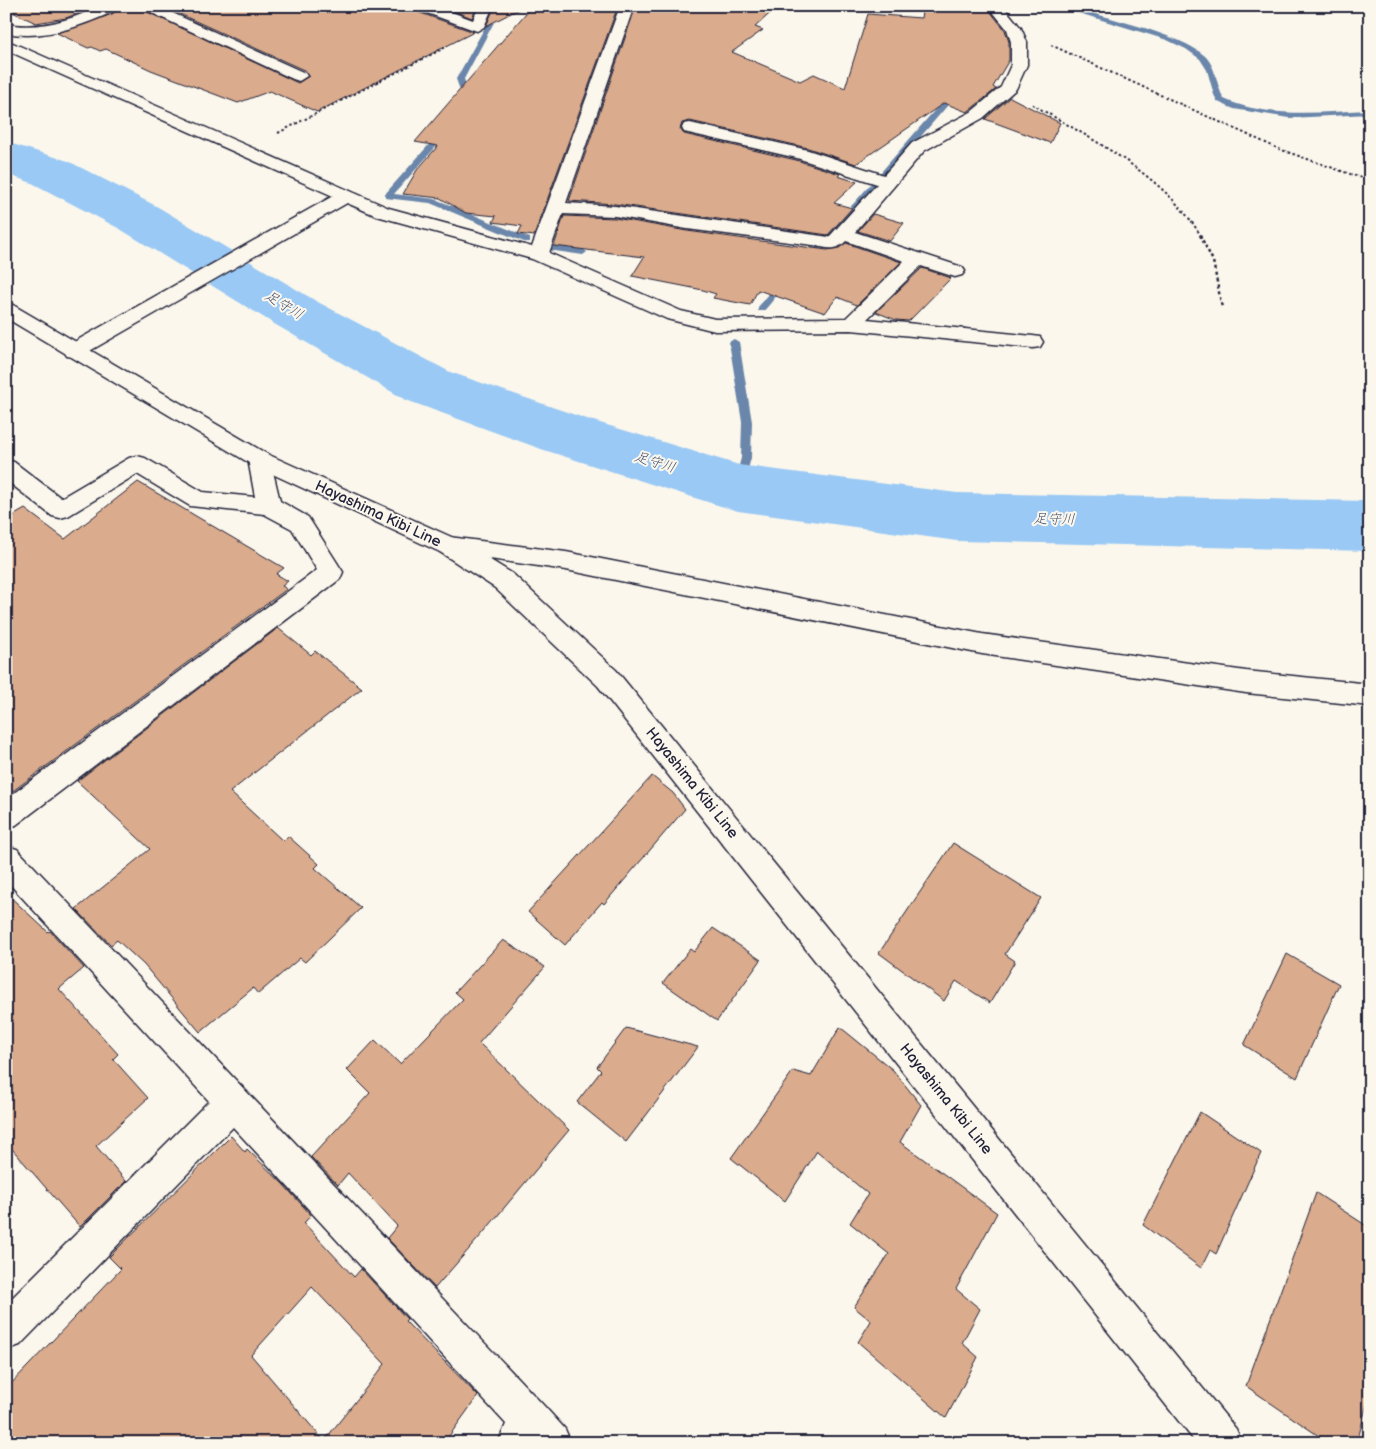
<svg xmlns="http://www.w3.org/2000/svg" width="1376" height="1449" viewBox="0 0 1376 1449" font-family="'Balsamiq Sans','Klee One',sans-serif">
<style>
.lines{fill:none;stroke-linecap:round;stroke-linejoin:round}
.stream{fill:#6a86ab;fill-rule:evenodd}
.river{fill:#9ac9f5;fill-rule:evenodd}
.building{fill:#daab8c;stroke:#22223b;fill-rule:evenodd}
.minor-casing{stroke:#22223b;stroke-width:3}
.secondary-casing{stroke:#22223b;stroke-width:3}
.path-far1{stroke:#22223b;stroke-width:2;stroke-dasharray:2.5 2.5;stroke-linecap:butt}
.path{stroke:#22223b;stroke-width:2.5;stroke-dasharray:3 3;stroke-linecap:butt}
.minor{fill:#fbf7ec;fill-rule:evenodd}
.secondary{fill:#fbf7ec;fill-rule:evenodd}
.labels{text-anchor:middle;dominant-baseline:central;stroke-width:4;stroke-linejoin:round;paint-order:stroke}
.far-water-label{font-size:14px;font-style:italic;fill:#465473;stroke:#fbf7ec}
.street-label{font-size:15px;fill:#22223b;stroke:#fbf7ec}
</style>
<rect width="100%" height="100%" fill="#fbf7ec"/>
<filter id="ink" filterUnits="userSpaceOnUse"><feTurbulence type="fractalNoise" baseFrequency=".02" numOctaves="2"/><feDisplacementMap in="SourceGraphic" scale="10" xChannelSelector="R" yChannelSelector="G"/><feConvolveMatrix kernelMatrix="1 2 1 2 8 2 1 2 1" color-interpolation-filters="sRGB"/></filter>
<g filter="url(#ink)">
<g class="lines">
<!-- stream -->
<g class="stream">
<path d="M1056,6H1067C1100,16 1182,34 1205,56C1217,68 1216,85 1224,99C1270,119 1321,112 1370,110V114L1289,118L1234,109L1218,102L1214,95L1207,70L1200,59L1186,49L1167,40Z"/>
<path d="M497,9L500,11L464,79L470,96L466,104H460L462,96L456,79L494,11Z"/>
<path d="M953,89L960,91L861,206L807,262H801V258L855,202Z"/>
<path d="M442,130L449,132L394,194L435,199L530,238V242H524L430,203L385,198V194Z"/>
<path d="M551,245L583,249L587,252L583,255L548,250L547,248Z"/>
<path d="M781,280L788,282L764,311H758V307Z"/>
<path d="M734,339L739,342L752,422L751,458L743,488L738,492L733,488L741,458L742,422L729,342Z"/>
</g>
<!-- river -->
<path class="river" d="M6,142L68,161L158,207L316,301L450,372L587,419L739,465L957,493L1370,501V551L957,541L738,511L714,504L541,449L406,400L276,325L120,229L32,183L6,174Z"/>
</g>
<!-- building -->
<g class="building">
<path d="M6,6H96L66,18L36,23L6,9Z"/>
<path d="M123,6H135L298,83L309,76L306,71L162,6H412L415,11L474,32L317,112L270,91L238,103L151,70L106,49L100,51L92,47L88,48L57,33L112,14Z"/>
<path d="M441,6H477L472,18Z"/>
<path d="M495,6H525L486,26Z"/>
<path d="M532,6H618L534,236L518,234L522,226L493,222L496,216L466,213L440,198L403,194L417,170L438,146L415,142Z"/>
<path d="M636,6H778L755,27L763,30L732,52L800,81L814,74L845,88L868,14L921,18L923,6H986L1005,30L1009,42V60L993,87L996,89L970,110L967,112L944,103L856,164L808,148L690,121L682,123L680,129L684,134L796,160L840,174L838,176L857,182L834,203L852,208L828,235L615,204L569,201Z"/>
<path d="M1010,97L1060,123L1050,143L985,119Z"/>
<path d="M873,214L904,223L890,241L858,231Z"/>
<path d="M564,216L615,218L687,231L827,250L839,248L846,243L901,262L857,305L837,297L825,313L758,290L750,305L713,298L716,294L703,290L632,276L644,257L554,246Z"/>
<path d="M922,268L951,278L909,321L896,320L876,312Z"/>
<path d="M138,482L284,568L276,574L288,581L282,586L287,589L6,796V520L25,509L65,539Z"/>
<path d="M278,628L311,655L315,651L362,688L230,792L283,841L288,836L319,864L315,868L361,908L305,962L300,958L258,994L253,988L200,1032L144,965L117,940L111,945L76,909L150,849L77,781Z"/>
<path d="M652,776L673,793L685,809L604,904L602,902L565,945L528,912Z"/>
<path d="M953,843L1041,898L1005,954L1015,961L990,1003L956,981L944,1001L879,953Z"/>
<path d="M6,893L48,932L50,931L84,968L59,989L118,1054L113,1059L148,1098L96,1146L126,1181L80,1227L6,1142Z"/>
<path d="M713,928L761,960L717,1021L663,983L690,949L694,952Z"/>
<path d="M503,940L545,967L479,1043L569,1130L484,1232L435,1288L387,1238L397,1226L348,1173L338,1185L311,1157L370,1093L347,1070L375,1040L400,1064L463,999L455,992Z"/>
<path d="M1287,954L1339,984L1297,1078L1244,1045Z"/>
<path d="M840,1027L893,1070L921,1105L900,1142L997,1213L956,1289L980,1309L962,1343L978,1357L946,1418L858,1342L871,1321L854,1307L889,1254L850,1223L868,1194L817,1151L785,1201L731,1158L793,1071L811,1076Z"/>
<path d="M626,1028L698,1047L626,1142L577,1102L601,1071L597,1067Z"/>
<path d="M1200,1112L1261,1153L1216,1254L1210,1250L1201,1268L1143,1225Z"/>
<path d="M231,1136L245,1152L247,1149L283,1184L311,1215L304,1223L354,1277L361,1269L407,1319L405,1321L478,1396L444,1443H6V1389L121,1269L109,1257ZM312,1287L385,1364L324,1441L251,1355Z"/>
<path d="M1316,1193L1370,1228V1392L1357,1443H1329L1246,1386Z"/>
</g>
<g class="lines">
<defs>
<g id="minor">
<path d="M101,6H121C117,12 107,14 101,17C70,30 40,39 6,33V24C41,30 70,20 101,6Z"/>
<path d="M137,6H157L305,73L307,76L299,81L293,79Z"/>
<path d="M414,6H435L473,20L479,6H493L484,27L477,31L416,9Z"/>
<path d="M620,6H634L566,203L615,206L829,237L877,184L797,158L684,132L682,128L684,124L690,123L808,150L884,175L912,143L971,112L1001,87L1011,65V42L1007,29L988,6H1003L1021,28L1027,42V65L1016,89L983,118L924,151L855,232L962,267L965,271L962,275L955,277L921,266L867,319L1033,336L1040,337L1043,342L1040,347L1033,348L851,330L715,331L667,319L532,259L377,216L347,203L81,356L74,357L67,356L64,351L67,346L333,196L6,50V40L389,208L532,247ZM563,214L615,216L687,229L813,245C827,248 835,252 846,241L904,261L846,318L715,319L681,311L549,253Z"/>
<path d="M259,451L267,454L270,459L280,501L308,517L343,572L340,579L16,825L6,829V799L317,570L292,529L264,514L190,506L137,474L68,516L60,518L52,516L6,480V460L14,462L61,498L129,458L137,456L145,458L203,492L255,497L248,459L251,454Z"/>
<path d="M449,537L566,552L982,634L1246,671L1370,684V706L1246,693L982,654L566,570L440,552L437,546L440,540Z"/>
<path d="M6,846L17,849L545,1407L565,1429L571,1443H498L506,1424L233,1127L20,1345L6,1350V1304L209,1101L6,880Z"/>
</g>
<path id="secondary" d="M6,303L13,305L267,454L458,540L513,574L616,670L1236,1429L1242,1443H1196L598,686L495,588L440,552L251,464L6,318Z"/>
</defs>
<!-- minor casing -->
<use href="#minor" class="minor-casing"/>
<!-- secondary casing -->
<use href="#secondary" class="secondary-casing"/>
<!-- path-far1 -->
<g class="path-far1">
<path d="M1051,45L1279,149L1370,181"/>
<path d="M1032,104C1092,140 1164,174 1201,236"/>
<path d="M278,133L448,46"/>
</g>
<!-- path -->
<path class="path" d="M1200,235L1213,261L1222,308"/>
<!-- minor -->
<use href="#minor" class="minor"/>
<!-- secondary -->
<use href="#secondary" class="secondary"/>
</g>
</g>
<g class="labels">
<!-- far-water labels -->
<g class="far-water-label">
<text transform="translate(284 305) rotate(31)">足守川</text>
<text transform="translate(655 462) rotate(17)">足守川</text>
<text transform="translate(1054 519) rotate(1)">足守川</text>
</g>
<!-- street labels -->
<g class="street-label">
<text transform="translate(378 514) rotate(25)">Hayashima Kibi Line</text>
<text transform="translate(692 783) rotate(51)">Hayashima Kibi Line</text>
<text transform="translate(946 1099) rotate(51)">Hayashima Kibi Line</text>
</g>
</g>
<!-- margin -->
<rect width="1376" height="1449" fill="none" stroke="#fbf7ec" stroke-width="25"/>
<rect x="12" y="12" width="1351" height="1424" fill="none" stroke="#22223b" stroke-width="2" filter="url(#ink)"/>
</svg>
